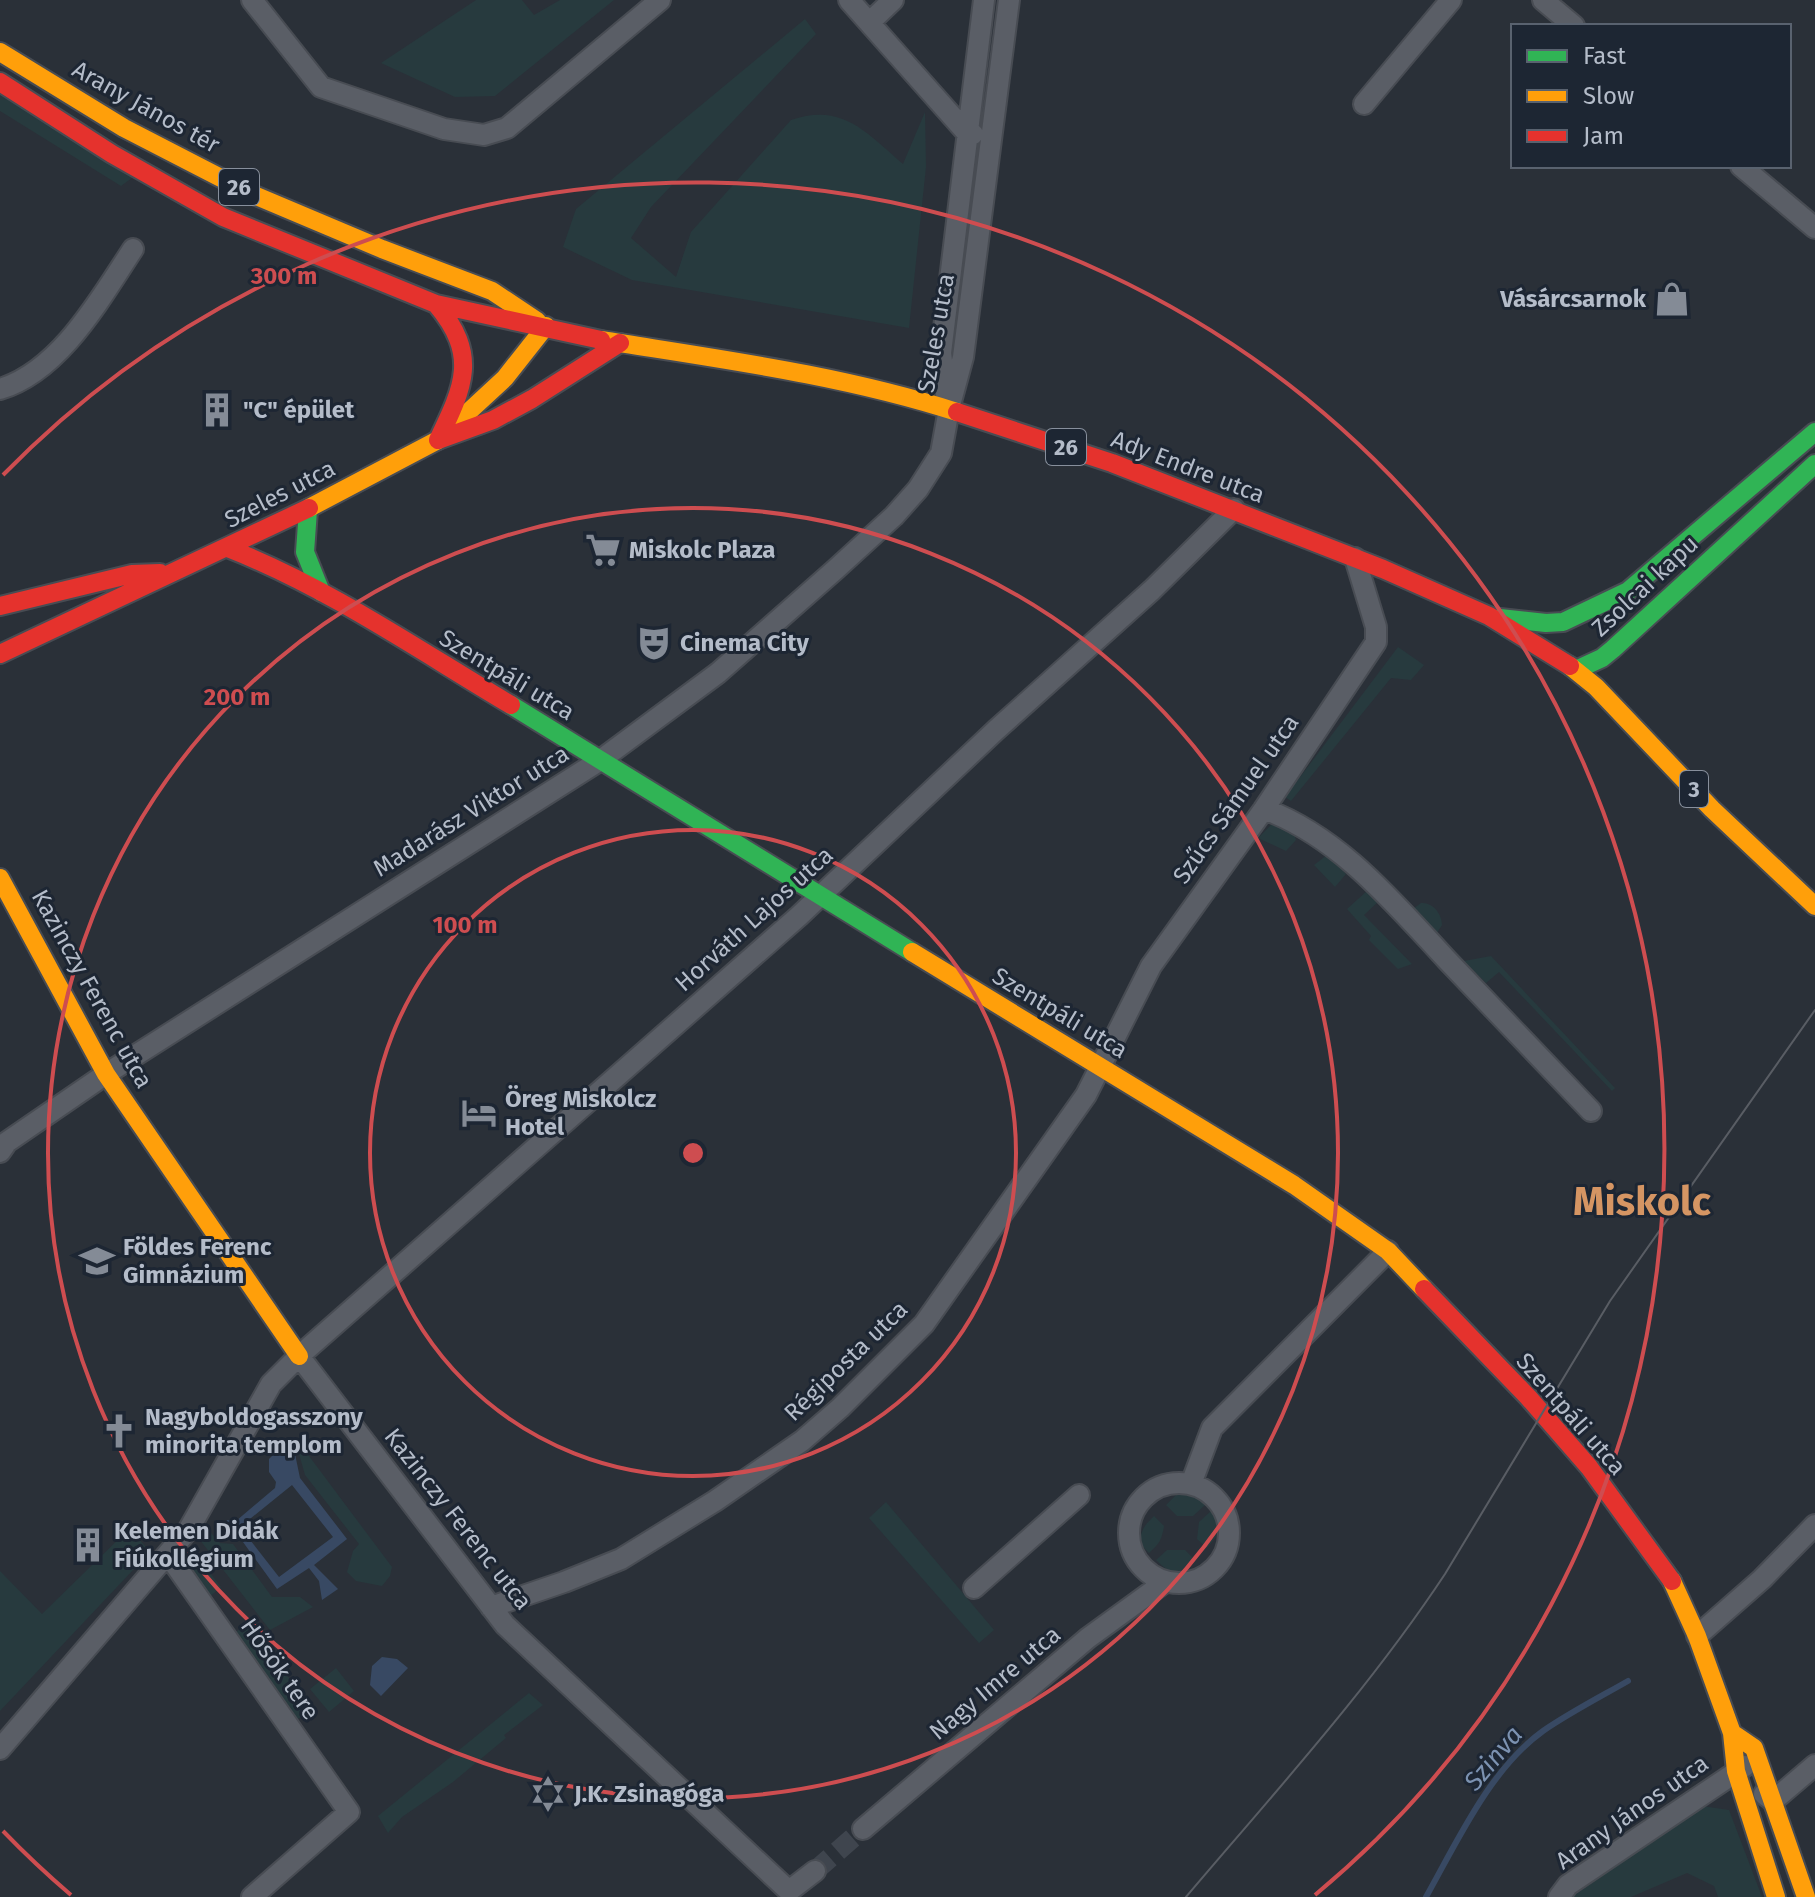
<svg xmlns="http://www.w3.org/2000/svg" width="1815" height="1897" font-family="'Fira Sans',sans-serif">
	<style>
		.green { fill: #273a3e }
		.water { fill: #384963; fill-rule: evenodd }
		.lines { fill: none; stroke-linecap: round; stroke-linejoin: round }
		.stream { stroke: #384963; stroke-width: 6 }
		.street-tunnel { stroke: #3f454e; stroke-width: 20; stroke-dasharray: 20 10; stroke-linecap: butt }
		.street-casing { stroke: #484c53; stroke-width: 24 }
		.fast-casing { stroke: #484c53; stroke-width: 22 }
		.slow-casing { stroke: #484c53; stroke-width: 22 }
		.jam-casing { stroke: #484c53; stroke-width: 22 }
		.street { stroke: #5a5e66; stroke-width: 20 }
		.fast { stroke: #30b455; stroke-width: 18 }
		.slow { stroke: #ff9f0a; stroke-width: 18 }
		.jam { stroke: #e5322d; stroke-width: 18 }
		.tram { stroke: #595d64; stroke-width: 2 }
		.ring { fill: none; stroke: #ce4d50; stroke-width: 4 }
		.labels { text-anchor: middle; stroke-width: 6; stroke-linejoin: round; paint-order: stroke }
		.shield { fill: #1d2633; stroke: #878f9c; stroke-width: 2 }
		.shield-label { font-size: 22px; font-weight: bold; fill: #b4bcc9 }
		.street-label { font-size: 24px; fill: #b4bcc9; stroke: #1d2633 }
		.poi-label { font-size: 24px; font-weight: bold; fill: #b4bcc9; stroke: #1d2633; text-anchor: start }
		.water-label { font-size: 26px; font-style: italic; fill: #7c92b1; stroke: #1d2633 }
		.town-label { font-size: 40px; font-weight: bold; fill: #d59563; stroke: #1d2633 }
		.centre { fill: #ce4d50; stroke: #1d2633; stroke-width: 4 }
		.ring-label { font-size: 24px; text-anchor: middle; font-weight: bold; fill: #ce4d50; stroke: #1d2633; stroke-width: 6; stroke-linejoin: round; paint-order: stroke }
	</style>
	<rect width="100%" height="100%" fill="#2a3038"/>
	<path class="green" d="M476 0H522L534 15 560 0H614L495 96 455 97 381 63Z
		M805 19 816 34 651 207 631 238 676 277 691 232 791 120C842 102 867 133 903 164L925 112 926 167 909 328 632 280 563 247 576 209Z
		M0 93 140 172 121 186 0 111Z
		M1398 647 1424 665 1411 680 1391 678 1291 801 1285 797Z
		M1273 823C1282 827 1294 829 1296 840L1286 851 1258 838Z
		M1327 855 1346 874 1335 887 1314 865Z
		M1368 890 1380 900 1364 915 1412 964 1398 969 1369 940 1371 936 1347 909Z
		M1421 903C1433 902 1442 914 1442 925L1437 933 1413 909Z
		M1491 956 1615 1088 1612 1091 1499 972 1486 983 1464 961Z
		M305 1445 309 1456 392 1567 390 1576 382 1586 356 1581 347 1572 353 1551 359 1544 305 1475 297 1447Z
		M1186 1491 1196 1495 1205 1505 1193 1516H1177L1166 1505 1177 1494Z
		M886 1502 994 1630 979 1643 869 1518Z
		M1211 1511 1221 1521 1222 1530 1207 1548 1197 1539 1199 1522Z
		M1154 1516 1164 1526C1162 1540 1159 1544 1149 1553L1140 1544C1140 1530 1145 1525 1154 1516Z
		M130 1528 150 1552 0 1711V1571L42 1614Z
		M211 1533 220 1543 233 1544 272 1597H300L313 1607 270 1630 200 1540Z
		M187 1543 221 1587 207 1599 179 1557Z
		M1167 1550H1185L1195 1560C1179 1576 1172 1576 1156 1560Z
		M247 1622 312 1709 294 1722 234 1634Z
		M336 1668 354 1691 329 1712 310 1689Z
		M529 1693 543 1705 504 1735 506 1738 453 1782 402 1817 388 1833 378 1816Z
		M1702 1806 1729 1810 1762 1897H1718L1714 1886 1687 1873 1631 1897H1572Z"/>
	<path class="water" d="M283 1449 295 1454 300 1478 347 1539 314 1565 338 1589 322 1600 319 1581 309 1568 277 1589 235 1531 225 1526 227 1520 236 1521 275 1488 276 1482 269 1472V1459L277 1451ZM292 1485 333 1537 279 1577 240 1527Z
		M382 1657 397 1659 408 1668 381 1696 370 1685 372 1666Z"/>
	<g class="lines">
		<path class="stream" d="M1426 1897C1457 1842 1490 1769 1543 1731 1569 1713 1600 1697 1628 1681"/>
		<path class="street-tunnel" d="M815 1871 863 1829"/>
		<g class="street-casing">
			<path id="street" d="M252 0 321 87 444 129 484 135 507 128 660 0
				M849 0 967 133 973 134
				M1543 0 1574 26
				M870 22 893 0
				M1364 104 1451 0
				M1741 166 1815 228
				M0 389C60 371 100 299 133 249
				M947 402 941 353 984 0
				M1264 809C1340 837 1393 902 1447 960 1495 1010 1543 1060 1591 1111
				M0 1152 7 1142 106 1074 602 759 718 673 836 569 894 516 918 489 941 453 949 409 963 357 1009 0
				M299 1356 505 1625 789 1891 815 1871
				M1129 1533a50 50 0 1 1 100 0a50 50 0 1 1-100 0Z
				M1191 1484 1212 1428 1388 1251
				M169 1556 349 1812 252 1897
				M974 1588 1079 1495
				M491 1607 564 1582 621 1559 715 1501 802 1441 840 1408 924 1324 1086 1095 1151 966 1264 809 1376 642V627L1355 558
				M1697 1636 1762 1579 1815 1525
				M0 1749 189 1529 271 1384 299 1356 799 916 996 730 1152 590 1234 509
				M1764 1794 1773 1801 1815 1765
				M863 1829 1088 1638 1165 1582
				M1559 1897 1568 1885 1745 1766"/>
		</g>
		<g class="fast-casing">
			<path id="fast" d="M308 510 305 552 321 592
				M1500 618 1546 623 1563 622 1628 591 1815 432
				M1576 670 1602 658 1613 649 1815 464
				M511 705 912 952"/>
		</g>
		<g class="slow-casing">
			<path id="slow" d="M0 52 124 128 254 195 382 249 492 291 537 321
				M601 340C719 359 843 375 957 412
				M309 508 438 440 505 378 546 326
				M1570 666 1596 687 1712 809 1815 906
				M0 878 106 1074 299 1356
				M912 952 1294 1185 1388 1251 1424 1289
				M1672 1581 1697 1636 1732 1733 1736 1771 1776 1897
				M1732 1733 1754 1748 1806 1897"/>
		</g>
		<g class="jam-casing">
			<path id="jam" d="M0 82 112 154 223 217 436 304 601 340
				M436 304C479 355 464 386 438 440
				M957 412 1112 463 1383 569 1489 616 1570 666
				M438 440 493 420 532 399 620 343
				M230 549C329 588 420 651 511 705
				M0 606 132 574 160 573
				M0 654 309 508
				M1424 1289 1528 1397 1589 1467 1672 1581"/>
		</g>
		<use href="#street" class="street"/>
		<use href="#fast" class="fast"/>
		<use href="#slow" class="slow"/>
		<use href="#jam" class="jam"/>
		<path class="tram" d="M1186 1897C1275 1792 1369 1689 1445 1574L1610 1301 1815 1010"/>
	</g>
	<g class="ring">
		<circle cx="693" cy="1153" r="323"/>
		<circle cx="693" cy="1153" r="645"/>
		<path d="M71 1895A968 968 0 0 1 3 1831M3 475A968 968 0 1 1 1315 1895"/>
	</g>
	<defs>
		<g id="shop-bare" transform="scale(2.76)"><path d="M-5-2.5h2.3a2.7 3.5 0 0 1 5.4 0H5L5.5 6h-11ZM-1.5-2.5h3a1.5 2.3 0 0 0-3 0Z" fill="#848b96" stroke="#1d2633" stroke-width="2.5" paint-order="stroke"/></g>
		<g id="building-bare" transform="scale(2.76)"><path d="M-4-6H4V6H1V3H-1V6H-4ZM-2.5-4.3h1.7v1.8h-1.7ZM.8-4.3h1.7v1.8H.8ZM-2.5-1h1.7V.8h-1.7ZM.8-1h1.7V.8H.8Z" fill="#848b96" stroke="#1d2633" stroke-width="2.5" paint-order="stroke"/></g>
		<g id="supermarket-bare" transform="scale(2.76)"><path d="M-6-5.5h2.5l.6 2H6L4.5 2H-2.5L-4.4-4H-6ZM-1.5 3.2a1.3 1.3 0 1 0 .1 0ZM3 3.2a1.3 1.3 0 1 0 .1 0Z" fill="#848b96" stroke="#1d2633" stroke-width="2.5" paint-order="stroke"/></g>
		<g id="theatre-bare" transform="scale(2.76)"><path d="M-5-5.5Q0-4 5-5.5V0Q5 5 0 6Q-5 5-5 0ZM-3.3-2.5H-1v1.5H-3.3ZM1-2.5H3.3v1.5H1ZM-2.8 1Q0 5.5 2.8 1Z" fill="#848b96" stroke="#1d2633" stroke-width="2.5" paint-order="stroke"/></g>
		<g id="hotel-bare" transform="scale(2.76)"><path d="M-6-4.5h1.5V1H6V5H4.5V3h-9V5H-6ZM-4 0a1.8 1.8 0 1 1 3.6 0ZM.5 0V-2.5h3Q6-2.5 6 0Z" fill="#848b96" stroke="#1d2633" stroke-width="2.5" paint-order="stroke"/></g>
		<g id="school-bare" transform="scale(2.76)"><path d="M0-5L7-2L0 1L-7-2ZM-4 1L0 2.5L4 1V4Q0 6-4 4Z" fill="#848b96" stroke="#1d2633" stroke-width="2.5" paint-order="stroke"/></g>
		<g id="church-bare" transform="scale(2.76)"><path d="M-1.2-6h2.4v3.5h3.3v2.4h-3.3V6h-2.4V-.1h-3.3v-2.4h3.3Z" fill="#848b96" stroke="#1d2633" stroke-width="2.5" paint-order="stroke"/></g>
		<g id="synagogue-bare" transform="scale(2.76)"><path d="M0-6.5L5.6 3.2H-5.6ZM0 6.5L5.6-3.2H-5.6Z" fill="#848b96" stroke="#1d2633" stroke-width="2.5" paint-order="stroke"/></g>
	</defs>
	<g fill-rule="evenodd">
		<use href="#shop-bare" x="1672" y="299"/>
		<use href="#building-bare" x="217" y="410"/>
		<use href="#supermarket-bare" x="603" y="550"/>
		<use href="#theatre-bare" x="654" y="643"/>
		<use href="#hotel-bare" x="479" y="1113"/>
		<use href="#school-bare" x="97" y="1261"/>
		<use href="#church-bare" x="119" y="1431"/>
		<use href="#building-bare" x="88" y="1545"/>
		<use href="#synagogue-bare" x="548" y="1794"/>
	</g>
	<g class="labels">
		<g class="shield">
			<rect x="219" y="169" width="40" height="36" rx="6"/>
			<rect x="1046" y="429" width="40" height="36" rx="6"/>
			<rect x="1680" y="771" width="28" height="36" rx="6"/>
		</g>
		<g class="shield-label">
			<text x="239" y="195">26</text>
			<text x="1066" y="455">26</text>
			<text x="1694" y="797">3</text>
		</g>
		<g class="street-label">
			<text transform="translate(146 107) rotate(29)" y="8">Arany János tér</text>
			<text transform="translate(936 333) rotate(-80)" y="8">Szeles utca</text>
			<text transform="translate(1188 467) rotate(21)" y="8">Ady Endre utca</text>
			<text transform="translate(280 494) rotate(-27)" y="8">Szeles utca</text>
			<text transform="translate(1645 586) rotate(-43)" y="8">Zsolcai kapu</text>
			<text transform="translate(507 675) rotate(31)" y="8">Szentpáli utca</text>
			<text transform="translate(1236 799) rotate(-55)" y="8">Szűcs Sámuel utca</text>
			<text transform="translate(471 811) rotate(-32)" y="8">Madarász Viktor utca</text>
			<text transform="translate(754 919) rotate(-42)" y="8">Horváth Lajos utca</text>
			<text transform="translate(92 989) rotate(61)" y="8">Kazinczy Ferenc utca</text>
			<text transform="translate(1060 1013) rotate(31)" y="8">Szentpáli utca</text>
			<text transform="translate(846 1361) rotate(-44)" y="8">Régiposta utca</text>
			<text transform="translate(1571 1414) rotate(49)" y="8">Szentpáli utca</text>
			<text transform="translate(458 1519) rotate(52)" y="8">Kazinczy Ferenc utca</text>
			<text transform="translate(280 1669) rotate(55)" y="8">Hősök tere</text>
			<text transform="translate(995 1683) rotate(-40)" y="8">Nagy Imre utca</text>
			<text transform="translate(1632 1812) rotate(-35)" y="8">Arany János utca</text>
		</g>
		<g class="poi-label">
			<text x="1646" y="307" text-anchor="end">Vásárcsarnok</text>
			<text x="243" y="418">"C" épület</text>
			<text x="629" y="558">Miskolc Plaza</text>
			<text x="680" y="651">Cinema City</text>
			<text x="505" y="1107">Öreg Miskolcz<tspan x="505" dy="28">Hotel</tspan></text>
			<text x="123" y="1255">Földes Ferenc<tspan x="123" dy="28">Gimnázium</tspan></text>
			<text x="145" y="1425">Nagyboldogasszony<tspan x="145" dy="28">minorita templom</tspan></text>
			<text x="114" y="1539">Kelemen Didák<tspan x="114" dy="28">Fiúkollégium</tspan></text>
			<text x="574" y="1802">J.K. Zsinagóga</text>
		</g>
		<g class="water-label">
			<text transform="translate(1493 1758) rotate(-50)" y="9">Szinva</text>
		</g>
		<g class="town-label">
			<text x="1642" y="1215">Miskolc</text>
		</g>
	</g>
	<circle cx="693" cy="1153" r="12" class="centre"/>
	<g class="ring-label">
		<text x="284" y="284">300 m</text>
		<text x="237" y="705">200 m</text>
		<text x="465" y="933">100 m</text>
	</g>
	<rect x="1511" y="24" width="280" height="144" fill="#1d2633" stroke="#59626f" stroke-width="2"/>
	<rect x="1527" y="50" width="40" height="12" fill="#30b455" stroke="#59626f" stroke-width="2"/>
	<text x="1583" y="64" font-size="24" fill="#b4bcc9">Fast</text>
	<rect x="1527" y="90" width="40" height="12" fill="#ff9f0a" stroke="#59626f" stroke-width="2"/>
	<text x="1583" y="104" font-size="24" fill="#b4bcc9">Slow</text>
	<rect x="1527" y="130" width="40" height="12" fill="#e5322d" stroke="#59626f" stroke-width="2"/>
	<text x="1583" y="144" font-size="24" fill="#b4bcc9">Jam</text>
</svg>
